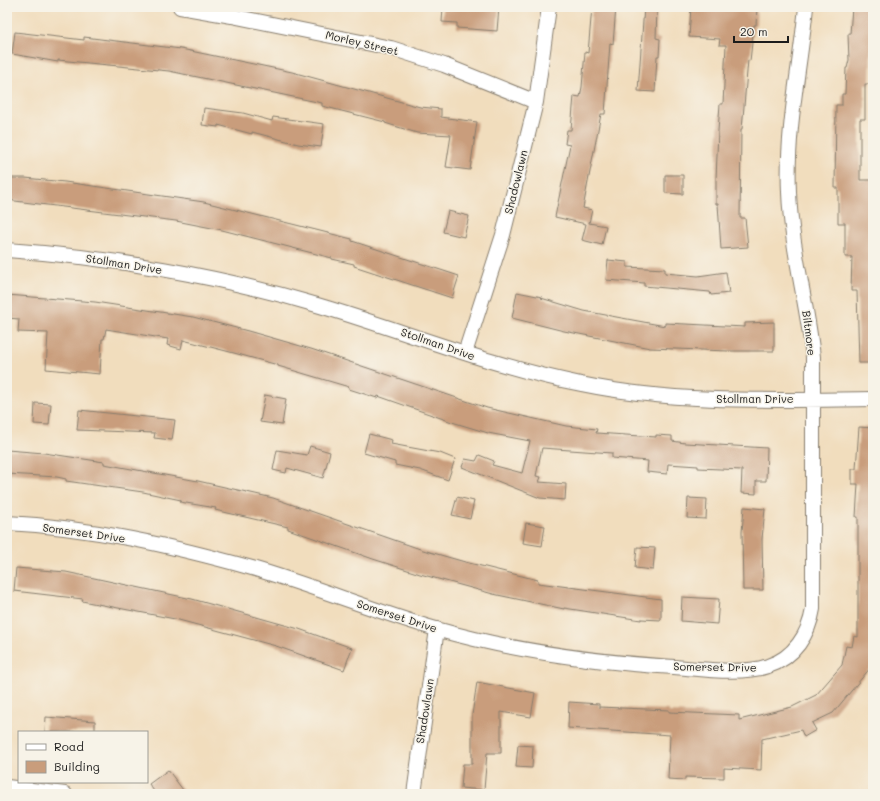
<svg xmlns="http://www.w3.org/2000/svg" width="880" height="801" font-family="Mali,sans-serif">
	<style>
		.building { fill: #c99d7c }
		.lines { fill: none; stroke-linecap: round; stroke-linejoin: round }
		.street-casing { stroke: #867c6c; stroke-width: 16 }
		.street { stroke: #fff; stroke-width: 14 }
		.labels { text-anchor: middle; stroke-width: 3; stroke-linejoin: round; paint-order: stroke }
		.street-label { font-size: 11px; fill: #1c1c1c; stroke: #f7f3e8 }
	</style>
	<rect width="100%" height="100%" fill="#f7f3e8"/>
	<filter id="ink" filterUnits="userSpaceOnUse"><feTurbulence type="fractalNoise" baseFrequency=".025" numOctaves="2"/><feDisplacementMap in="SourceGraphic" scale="8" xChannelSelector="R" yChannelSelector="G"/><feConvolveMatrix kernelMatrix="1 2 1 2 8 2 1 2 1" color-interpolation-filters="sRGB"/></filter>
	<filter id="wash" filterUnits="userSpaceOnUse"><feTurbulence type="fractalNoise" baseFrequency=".012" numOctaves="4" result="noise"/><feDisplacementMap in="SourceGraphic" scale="16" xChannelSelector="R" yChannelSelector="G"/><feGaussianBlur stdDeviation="0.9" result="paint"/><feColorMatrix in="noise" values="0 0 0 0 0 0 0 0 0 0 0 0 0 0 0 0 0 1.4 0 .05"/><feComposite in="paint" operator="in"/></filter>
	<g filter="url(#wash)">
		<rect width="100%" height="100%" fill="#f1ddbd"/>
		<g id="blocks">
			<path class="building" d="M443 7H499L497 31 457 28V23L442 22Z
				M592 7H616L613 44 610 43 605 114H601L583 208 592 210 589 223 606 226 602 245 582 240 586 224 555 217 570 145 565 144 567 130H571L574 96 580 97 582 87 585 52 588 53Z
				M644 7H657L656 38 660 39 659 56H657L655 92 638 91Z
				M691 7H757L756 25H754L750 61 748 60 742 129H741L740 218H745L748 247 721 249 718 204H716V179L718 131 720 104H723L726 45H719L720 39 689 37Z
				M852 7H873V50H871L870 84H865V119H860V180H873L870 266H873V363H859L857 291H851L852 257H845V223H838V188H835L836 105H842V94H845L846 68H847L849 60 848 34H850Z
				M15 32 84 40V37L181 49 292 72 420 107 441 109V117L477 122 470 170 446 167 451 135 417 133 385 123V122L322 106V103L169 71 58 60V62L12 54Z
				M204 108 243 113 272 121 273 117 324 124 321 147 298 144 252 132V134L218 125V127L202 125Z
				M665 175H683V194L665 193Z
				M7 178H25L65 182 204 202 352 239V241L459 276 452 298 354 266V264L332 259V258L222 230 176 221 7 200Z
				M448 211 469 216 464 237 443 232Z
				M608 260 627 262V267L665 269V273L698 276 726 272 729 293 711 295 710 292 644 286V283L606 280Z
				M517 292 542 297 541 298 584 311 665 326V323L745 327V323L774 322V351H728L650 348 564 331 512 318Z
				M7 295 95 302 193 317 248 331 311 349 487 408 566 426 597 429 596 433 656 437V435L672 436V441L685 443 767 448 766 481H756V494L741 493 742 470 698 468V466L668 464 667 474 647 472 648 461 612 458V453L542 448 536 476 541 477 539 482 566 484 565 500 540 498 462 467 465 459 476 461 479 455 494 461 492 465 522 473 530 441 488 433 452 422 378 396 377 398 349 389V387L278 366V365L234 353 183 340 181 349 167 345 168 339 106 329 104 339H102L100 374 46 369 48 333 18 332 19 319 7 318Z
				M265 395 286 399 282 425 260 422Z
				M35 403 51 404 49 425 34 424Z
				M79 410 175 420 172 440 154 438 155 433 77 430Z
				M859 427 873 428V660L871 667 833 713 812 723 816 730 804 737 801 730 762 739 761 770 724 768V778L685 777V780L668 779 670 735 568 728 569 702 599 704V707L669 710V712L739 715V720L792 707 816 695 842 665 846 646 852 647 854 636 858 637V517H856L858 484H852V469H856Z
				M369 434 392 440 391 444 440 453 455 459 448 480 420 470 395 465V462L364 453Z
				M310 446 330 452 323 478 287 468 286 473 273 470 277 450 307 455Z
				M7 450 44 453 104 462V464L198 481 273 498 423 550 465 562 538 580V583L661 599V620L641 619V620L564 608V609L493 594 420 574 373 559 288 529V527L215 510 216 508 180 502 181 500 143 492 66 481V479L57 477 7 474Z
				M457 497 474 501 470 519 452 515Z
				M688 498 707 499 706 519 687 518Z
				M744 507 765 509 762 539 763 590H743L742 532Z
				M526 523 545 526 542 546 523 543Z
				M637 547 655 548 653 570 635 568Z
				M16 568 66 572 192 599 299 629 352 648 344 670 276 646 175 619 82 601 83 599 14 591Z
				M682 597 719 599 717 624 681 621Z
				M477 682 535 693 531 717 501 712V753H487L484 790 461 788 463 764H472V715Z
				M46 717 95 721V732H45Z
				M518 745 533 746 532 768 516 767Z
				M168 770 186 794H156L149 784Z"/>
		</g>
	</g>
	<g filter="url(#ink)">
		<use href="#blocks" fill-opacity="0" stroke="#867c6c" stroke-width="1"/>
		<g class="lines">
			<g class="street-casing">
				<path id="street" d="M180 7 232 16 391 48 444 65 536 102
					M7 250C108 257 220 276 317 305 405 331 490 366 581 384 677 404 775 400 873 399
					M465 353 503 235 536 102 549 7
					M7 523C90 527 173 546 252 568 314 586 374 611 436 629 513 651 594 662 674 667 701 669 742 675 768 666 794 658 809 634 813 609V357C807 302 791 247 789 192 786 130 800 68 806 7
					M7 787 65 794
					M414 794 437 629"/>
			</g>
			<use href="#street" class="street"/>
		</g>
	</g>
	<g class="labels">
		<g class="street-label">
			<text transform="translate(362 43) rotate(13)" y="4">Morley Street</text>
			<text transform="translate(516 182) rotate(-76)" y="4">Shadowlawn</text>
			<text transform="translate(124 264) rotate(9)" y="4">Stollman Drive</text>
			<text transform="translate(809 333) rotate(83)" y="4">Biltmore</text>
			<text transform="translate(438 344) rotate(19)" y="4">Stollman Drive</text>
			<text x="755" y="403">Stollman Drive</text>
			<text transform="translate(84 533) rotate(8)" y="4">Somerset Drive</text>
			<text transform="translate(397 616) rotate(18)" y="4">Somerset Drive</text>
			<text transform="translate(715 667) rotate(1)" y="4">Somerset Drive</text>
			<text transform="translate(425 711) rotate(-81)" y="4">Shadowlawn</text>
		</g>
	</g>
	<rect width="880" height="801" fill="none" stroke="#f7f3e8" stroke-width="24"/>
	<rect x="18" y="731" width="130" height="52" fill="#f7f3e8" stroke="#9f9d96"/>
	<rect x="26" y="744" width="20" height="6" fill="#ffffff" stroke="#9f9d96"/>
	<text x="54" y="751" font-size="12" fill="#1c1c1c">Road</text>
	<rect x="26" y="761" width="20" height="12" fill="#c99d7c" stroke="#9f9d96"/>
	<text x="54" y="771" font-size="12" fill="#1c1c1c">Building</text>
	<path d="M734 36v6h54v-6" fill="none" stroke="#1c1c1c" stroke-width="2"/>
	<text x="740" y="36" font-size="12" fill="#1c1c1c" stroke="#f7f3e8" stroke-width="3" paint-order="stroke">20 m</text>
</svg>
